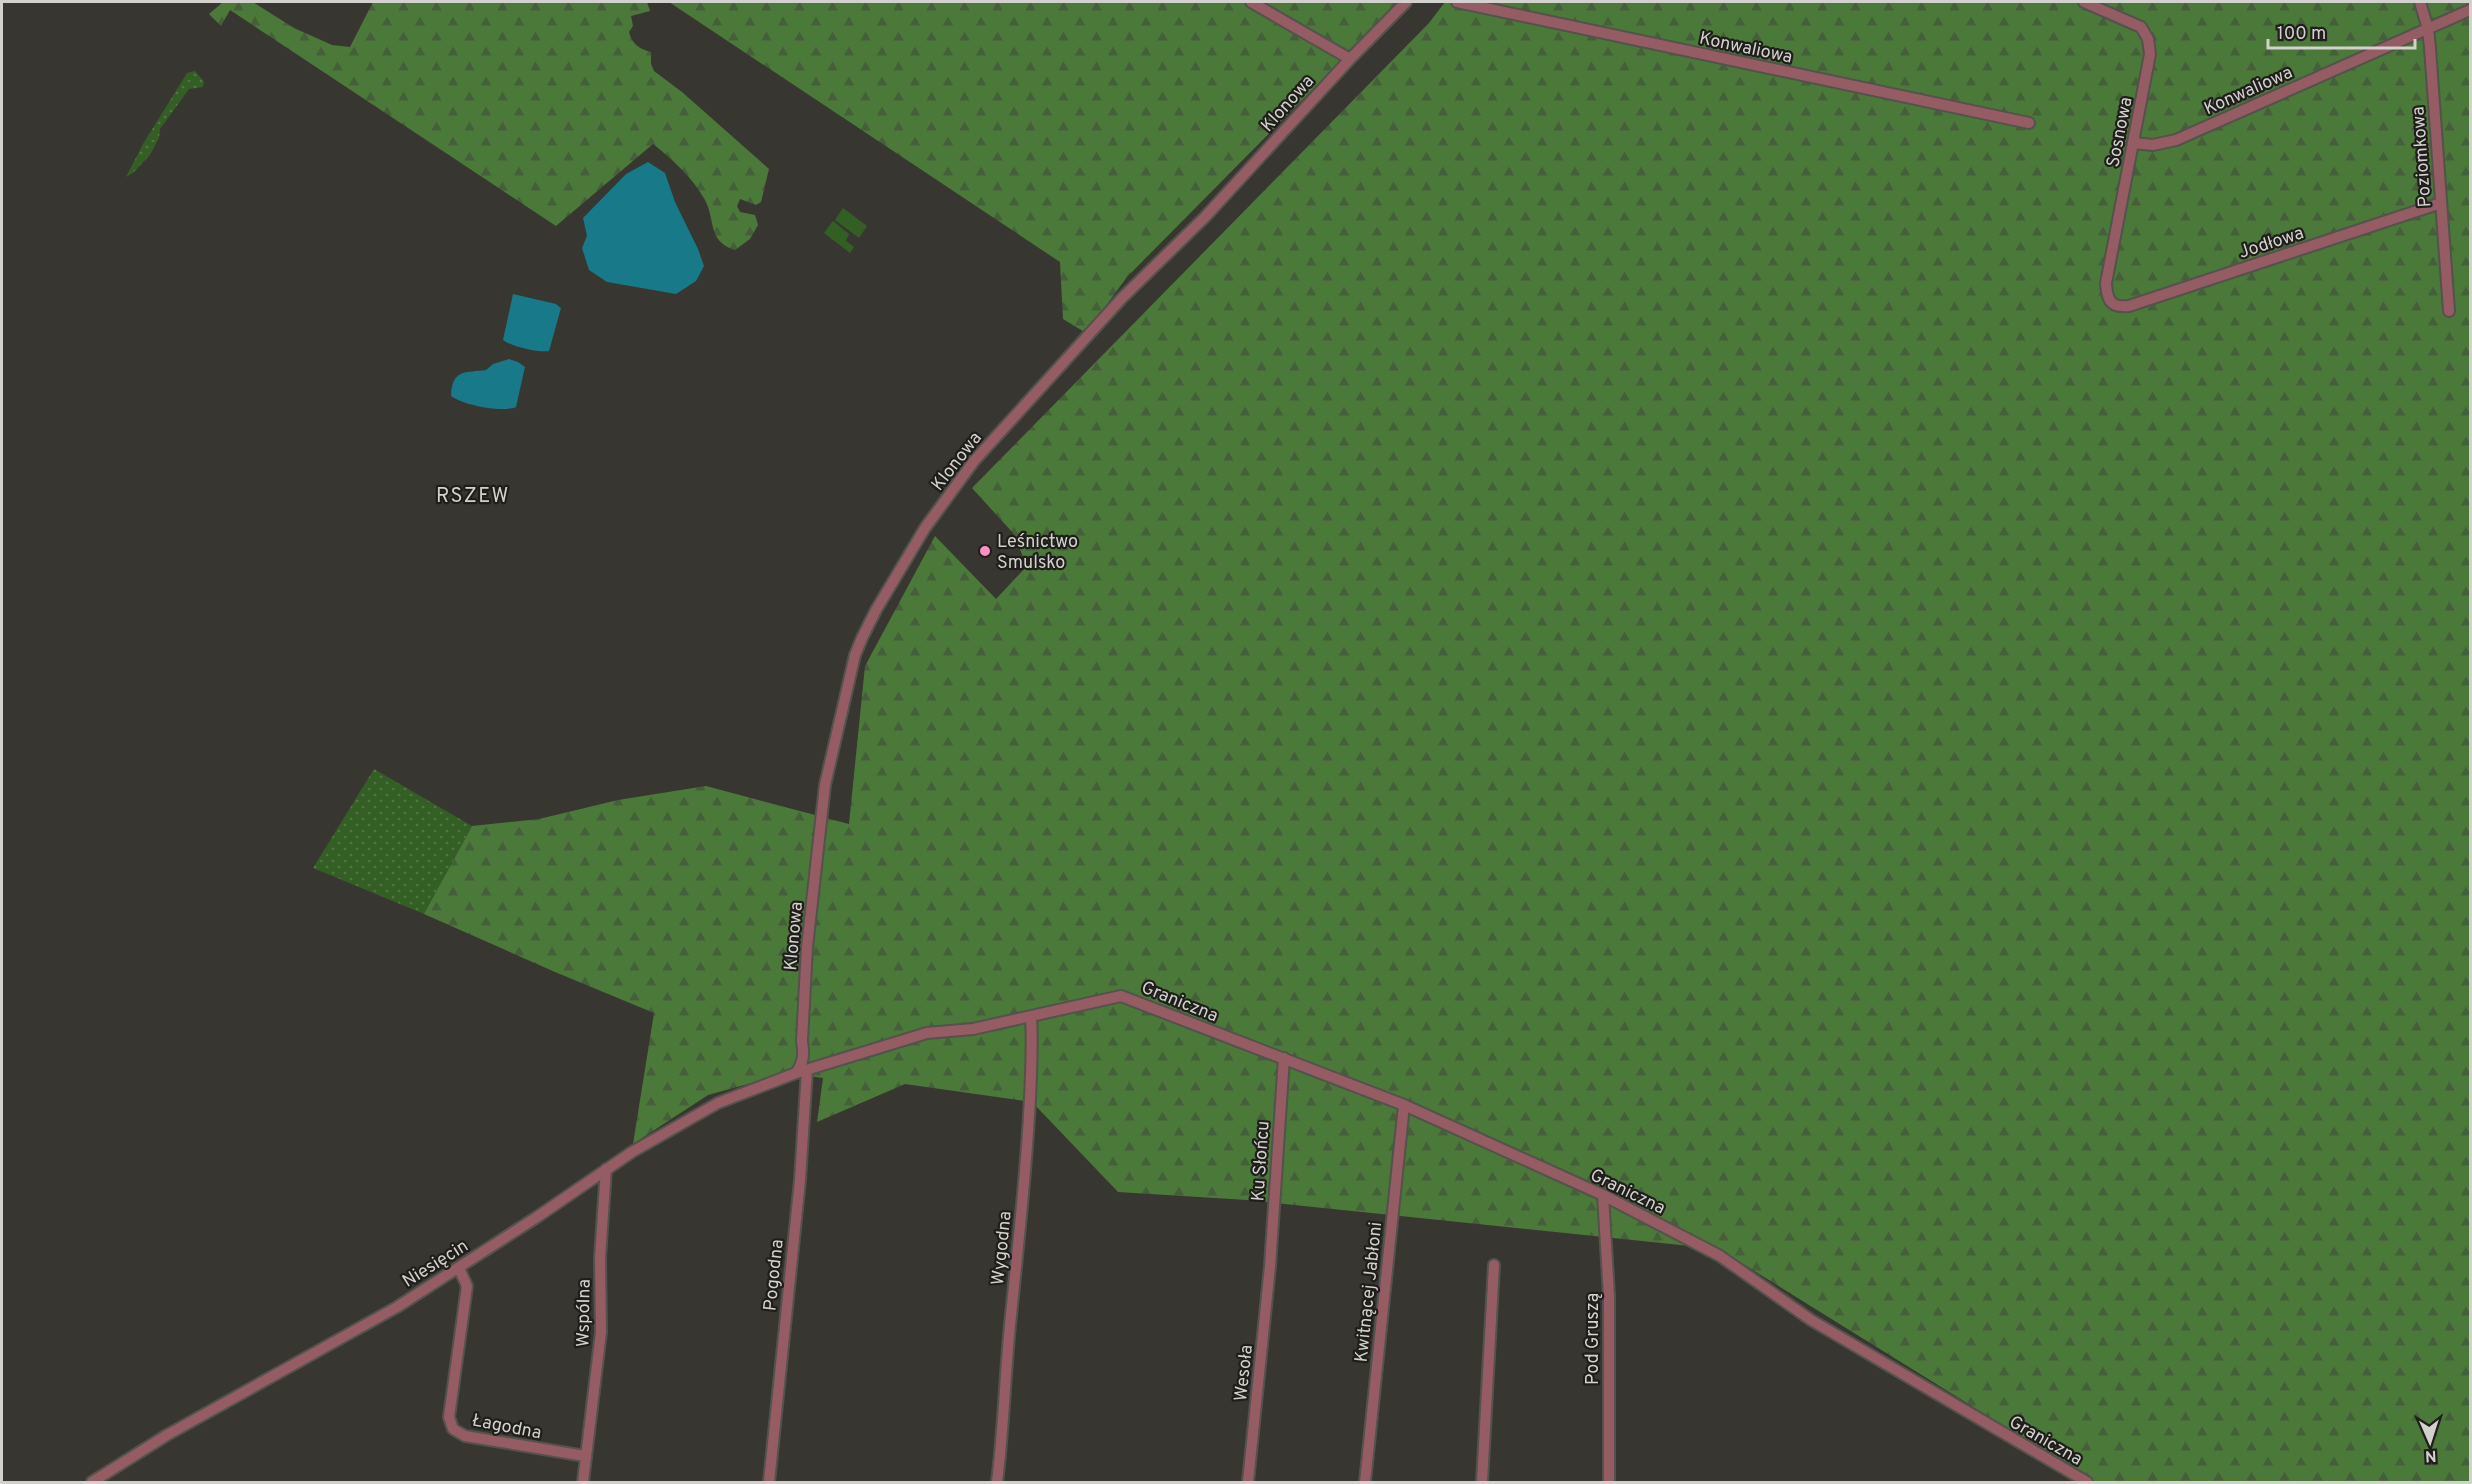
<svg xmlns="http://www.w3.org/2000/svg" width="2472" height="1484" font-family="Overpass,sans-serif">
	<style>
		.grass { fill: url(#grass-dots) }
		.forest { fill: url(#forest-firs) }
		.park { fill: url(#park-tufts) }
		.garden { fill: #345f24 }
		.water { fill: #187988 }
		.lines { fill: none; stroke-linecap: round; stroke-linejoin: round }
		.minor-casing { stroke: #54524c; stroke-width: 14 }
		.minor { stroke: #955c63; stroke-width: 10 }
		.poi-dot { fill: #fc8fc3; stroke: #1f1e1b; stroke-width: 2 }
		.labels { text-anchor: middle; stroke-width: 4.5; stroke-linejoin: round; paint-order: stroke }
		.street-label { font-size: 18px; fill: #d2d1cd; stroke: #1f1e1b }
		.poi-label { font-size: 18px; fill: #d2d1cd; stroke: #1f1e1b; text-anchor: start }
		.neighbourhood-label { font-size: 20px; letter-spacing: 1.5px; fill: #d2d1cd; stroke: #1f1e1b }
	</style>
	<defs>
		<pattern id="grass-dots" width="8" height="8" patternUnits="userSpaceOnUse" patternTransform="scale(1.5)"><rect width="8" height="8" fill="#345f24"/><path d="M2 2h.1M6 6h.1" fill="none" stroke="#507543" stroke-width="1.8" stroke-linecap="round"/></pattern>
		<pattern id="forest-firs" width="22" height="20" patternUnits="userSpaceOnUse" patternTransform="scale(1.5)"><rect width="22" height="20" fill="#4b7939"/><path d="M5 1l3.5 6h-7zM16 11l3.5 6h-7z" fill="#465f3b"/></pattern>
		<pattern id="park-tufts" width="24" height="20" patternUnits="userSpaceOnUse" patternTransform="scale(1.5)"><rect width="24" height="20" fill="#345f24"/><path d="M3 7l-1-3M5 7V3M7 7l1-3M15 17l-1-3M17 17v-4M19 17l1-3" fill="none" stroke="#507543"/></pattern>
	</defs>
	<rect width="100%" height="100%" fill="#383630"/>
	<path class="grass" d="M195 71 204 82 203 87 189 89 160 129 159 138 150 155 133 173 126 177 143 144 187 73Z
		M374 769 472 826 424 914 313 868Z"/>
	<path class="forest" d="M223 2H253L294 28 332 45 350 47 373 2H647L650 11 631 16 633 26 629 32C632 44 639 49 651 52V64L654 71 682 92 769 169 761 202 756 205 740 199 737 206 740 212 755 215 758 225 750 239 735 250C707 241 716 221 705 200 693 178 672 159 653 144L556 226 230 10 221 26 209 14Z
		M669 2H1399L1127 277 1086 333 1063 319 1060 262Z
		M1445 2H2470V1482H2094L1719 1249 1247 1200 1118 1192 1032 1102 905 1084 817 1122 823 1078 788 1073 708 1095 633 1144 654 1013 555 972 424 914 472 826 539 819 618 800 706 786 849 824 865 666 935 536 996 599 1027 566 1013 533 972 488 1429 23Z"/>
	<path class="park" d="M833 221 849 234 846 241 854 247 850 253 824 233Z"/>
	<path class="garden" d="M843 208 867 226 859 238 835 220Z"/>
	<path class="water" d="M648 162 665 173 675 202 698 249 704 266 696 281 676 294 607 282 589 270 582 248 587 236 583 218 626 174Z
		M513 294 556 304 561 308 549 351C539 353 510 346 503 340Z
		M509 359 518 362 525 367 516 407C502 413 463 405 451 396 452 368 466 373 486 370L493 364Z"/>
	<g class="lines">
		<g class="minor-casing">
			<path id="minor" d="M1251 2 1350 59
				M1457 2 2029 123
				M2084 2 2141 27 2148 39 2150 54 2106 283C2107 301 2111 308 2129 306L2441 203
				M2420 2 2428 29 2430 48 2449 311
				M2134 143 2153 145 2176 140 2470 10
				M796 1073C804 1062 804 1054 802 1041L807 947 825 785 855 655 862 638 876 610 925 528 974 461 1122 298 1205 217 1350 59 1406 2
				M1603 1195 1609 1296V1482
				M459 1268 467 1286 449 1417 453 1429 465 1436 585 1456
				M92 1482 167 1435 397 1307 537 1217 632 1152 718 1103 796 1073 927 1033 973 1029 1121 996 1404 1105 1603 1195 1720 1256 1811 1320 2087 1482
				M583 1482 601 1332 600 1258 606 1169
				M769 1482 800 1180 807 1070
				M997 1482C1004 1427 1005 1371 1011 1315 1018 1249 1025 1183 1029 1116 1031 1082 1033 1050 1031 1016
				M1248 1482 1270 1266 1284 1058
				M1365 1482 1404 1105
				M1482 1482 1494 1265"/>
		</g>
		<use href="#minor" class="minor"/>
	</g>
	<circle class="poi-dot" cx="985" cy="551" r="6"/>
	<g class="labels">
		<g class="street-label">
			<text transform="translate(1746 47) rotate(12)" y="6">Konwaliowa</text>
			<text transform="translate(2248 90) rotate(-24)" y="6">Konwaliowa</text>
			<text transform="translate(1287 103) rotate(-48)" y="6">Klonowa</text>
			<text transform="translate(2119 132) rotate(-79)" y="6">Sosnowa</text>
			<text transform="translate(2421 157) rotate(-94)" y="6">Poziomkowa</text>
			<text transform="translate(2271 242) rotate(-18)" y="6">Jodłowa</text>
			<text transform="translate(956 461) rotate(-52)" y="6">Klonowa</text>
			<text transform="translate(793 936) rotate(-85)" y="6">Klonowa</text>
			<text transform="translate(1180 1001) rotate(22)" y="6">Graniczna</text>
			<text transform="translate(1260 1161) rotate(-86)" y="6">Ku Słońcu</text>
			<text transform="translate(1628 1191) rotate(26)" y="6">Graniczna</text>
			<text transform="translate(1001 1248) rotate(-84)" y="6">Wygodna</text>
			<text transform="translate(435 1263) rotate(-32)" y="6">Niesięcin</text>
			<text transform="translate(773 1275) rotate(-84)" y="6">Pogodna</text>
			<text transform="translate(1368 1292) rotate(-84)" y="6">Kwitnącej Jabłoni</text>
			<text transform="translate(583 1313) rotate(-89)" y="6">Wspólna</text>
			<text transform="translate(1592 1339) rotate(-90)" y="6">Pod Gruszą</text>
			<text transform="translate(1243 1373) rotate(-84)" y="6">Wesoła</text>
			<text transform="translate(507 1426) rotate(11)" y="6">Łagodna</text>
			<text transform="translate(2046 1440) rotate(30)" y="6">Graniczna</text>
		</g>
		<g class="poi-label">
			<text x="997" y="547">Leśnictwo<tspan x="997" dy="21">Smulsko</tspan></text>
		</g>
		<g class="neighbourhood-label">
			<text x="473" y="502">RSZEW</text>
		</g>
	</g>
	<rect width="2472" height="1484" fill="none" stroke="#d2d1cd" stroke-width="6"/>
	<g transform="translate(2430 1442) rotate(177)" stroke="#1f1e1b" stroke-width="4.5" paint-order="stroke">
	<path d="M0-4.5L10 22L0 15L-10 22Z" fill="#d2d1cd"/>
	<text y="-9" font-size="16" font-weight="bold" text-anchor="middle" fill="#d2d1cd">N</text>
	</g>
	<path d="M2268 39v9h147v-9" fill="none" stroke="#d2d1cd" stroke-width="3"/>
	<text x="2277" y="39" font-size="18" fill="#d2d1cd" stroke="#1f1e1b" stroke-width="4.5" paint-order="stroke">100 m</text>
</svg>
